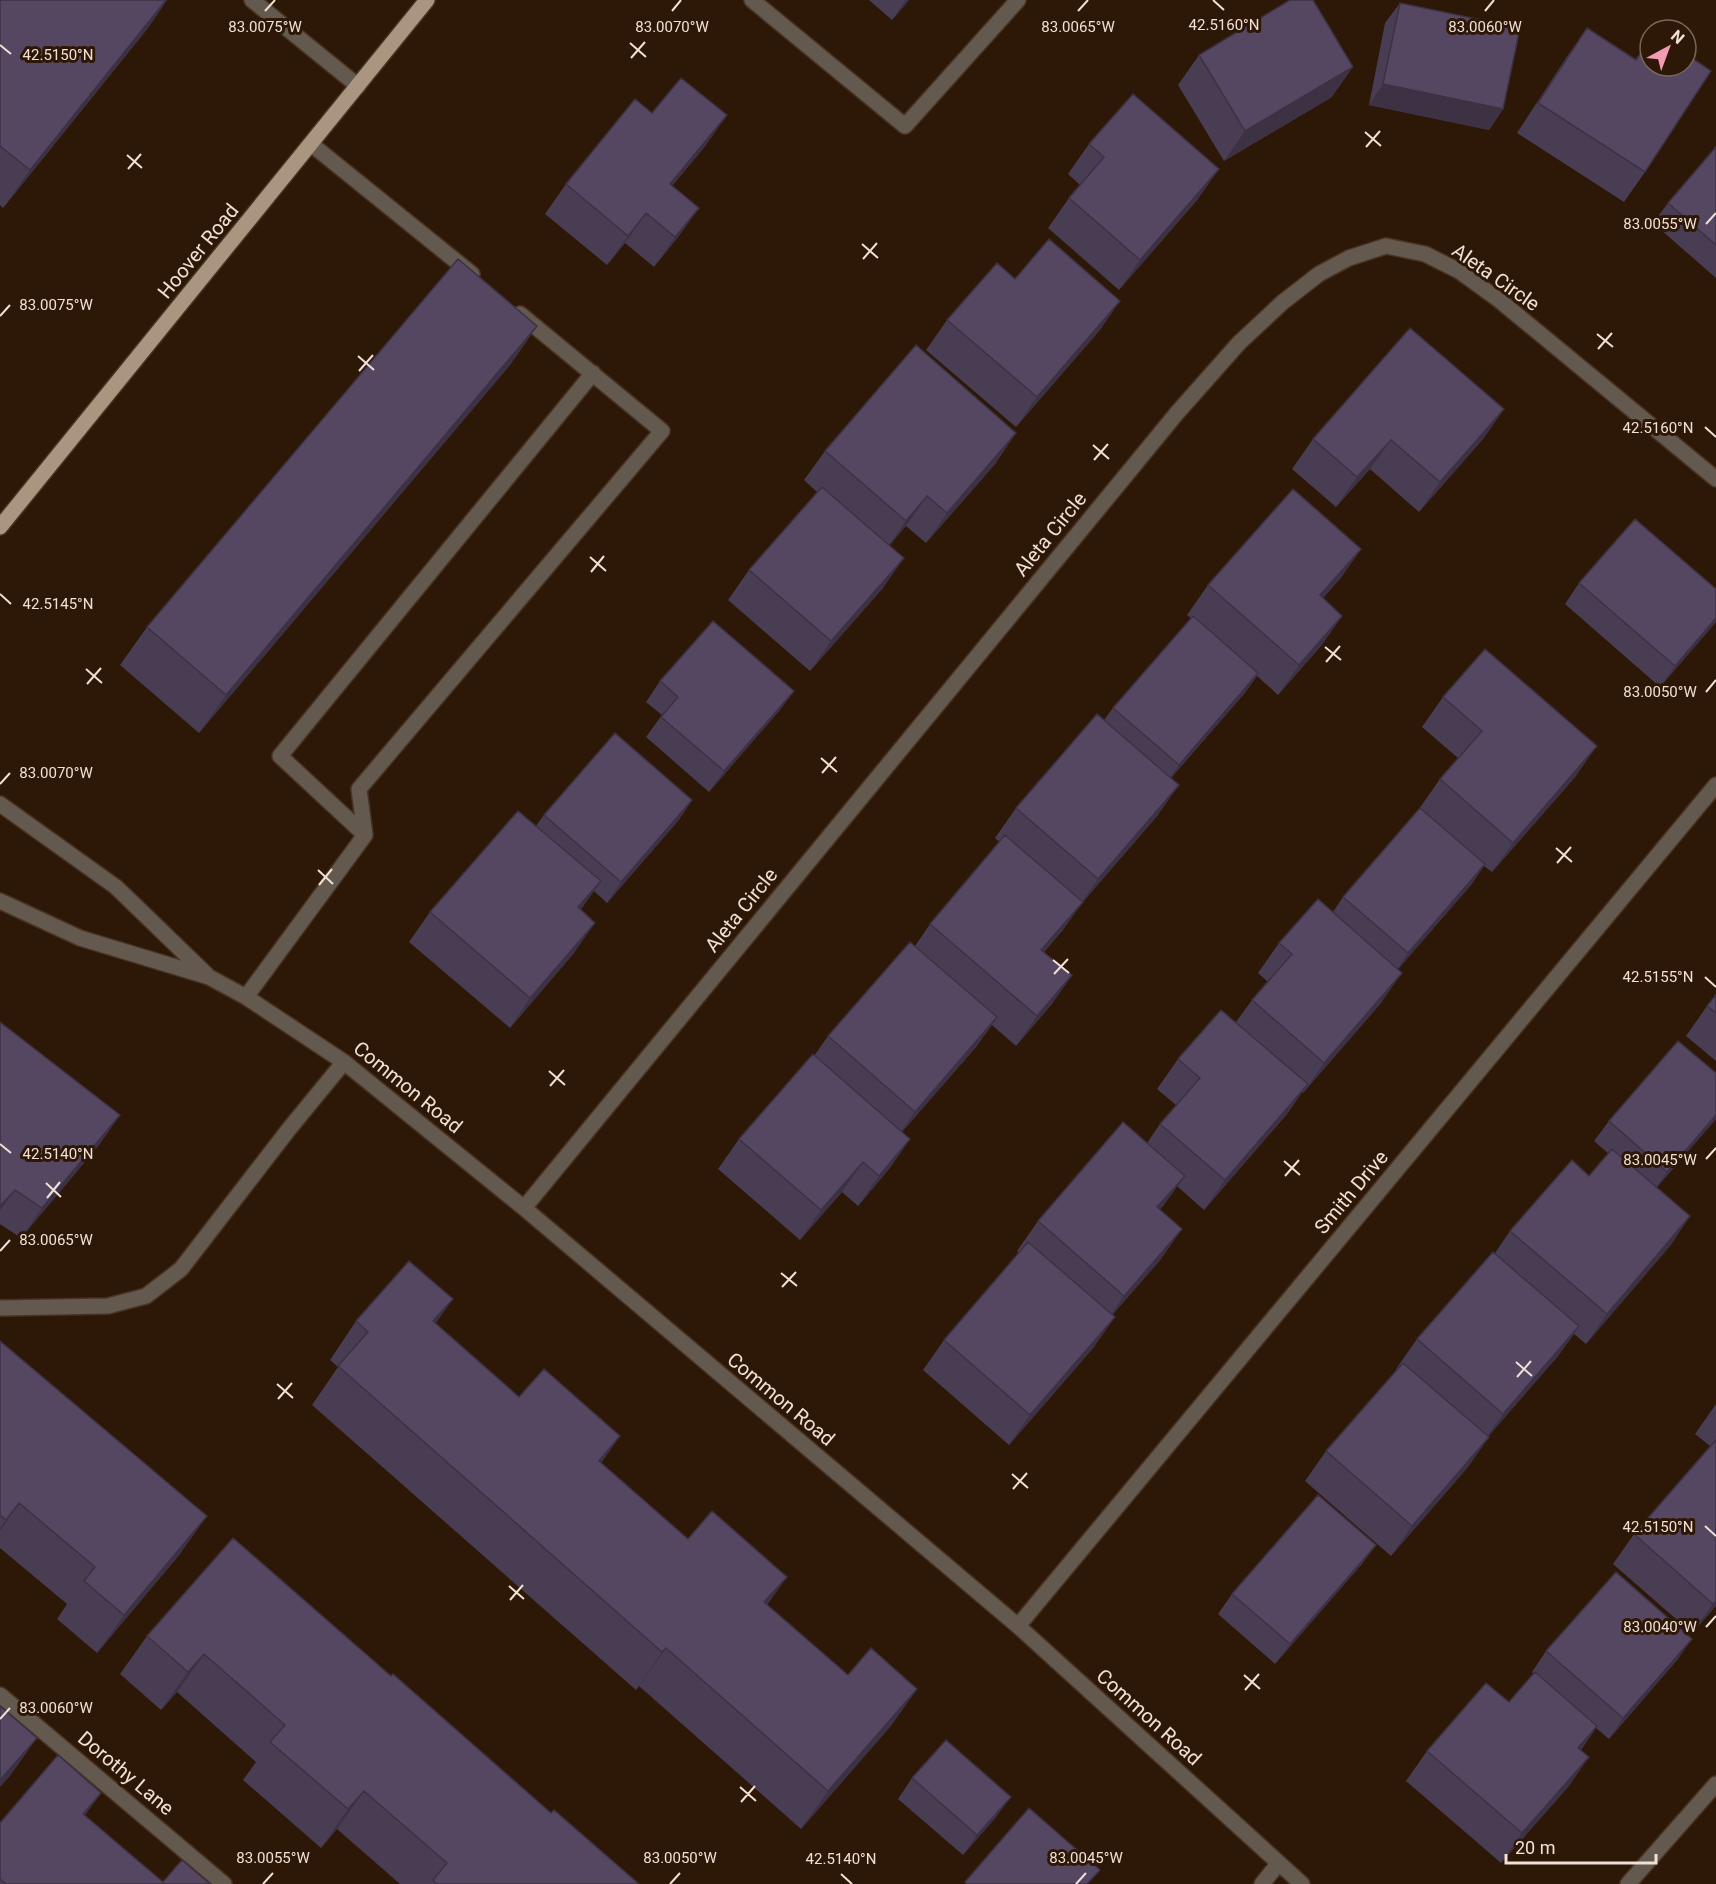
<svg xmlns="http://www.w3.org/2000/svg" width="1716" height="1884" font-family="Roboto,sans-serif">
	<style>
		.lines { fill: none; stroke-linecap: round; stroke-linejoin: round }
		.minor-casing { stroke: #483323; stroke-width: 18 }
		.major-casing { stroke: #483323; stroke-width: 18 }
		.minor { stroke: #63594f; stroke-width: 15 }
		.major { stroke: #aa9580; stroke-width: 15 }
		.wall { fill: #493d53 }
		.shaded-wall { fill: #3c3244 }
		.building { fill: #554761; stroke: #3c3244; stroke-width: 1.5 }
		.ticks { fill: none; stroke: #f0e0d5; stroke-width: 2 }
		.labels { text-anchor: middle; stroke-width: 6; stroke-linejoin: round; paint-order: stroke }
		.street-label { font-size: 20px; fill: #f0e0d5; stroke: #2d1706 }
		.ticks-label { font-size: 15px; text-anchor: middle; fill: #f0e0d5; stroke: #2d1706; stroke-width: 6; stroke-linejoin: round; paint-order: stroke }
	</style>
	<rect width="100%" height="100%" fill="#2d1706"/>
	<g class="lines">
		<g class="minor-casing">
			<path id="minor" d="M252 0 358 86
				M752 0 905 126 1018 0
				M311 144 472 274
				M0 804 116 887 207 975
				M365 835 280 756 593 373
				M0 901 80 938 209 977 246 997 344 1062 524 1208 1018 1626 1302 1884
				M246 997 365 835 359 789 662 431 520 314
				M524 1208 1177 413 1239 343 1283 302 1319 274 1349 258 1386 246 1425 254 1459 271 1499 300 1716 479
				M0 1308 108 1306 146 1296 181 1269 289 1129 344 1062
				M1018 1626 1716 785
				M0 1695 224 1884
				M1262 1884 1278 1864
				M1628 1884 1716 1784"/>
		</g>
		<g class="major-casing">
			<path id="major" d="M0 527 427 0"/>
		</g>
		<use href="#minor" class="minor"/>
		<use href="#major" class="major"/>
	</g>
	<path class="wall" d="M0 0H167L148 28 3 208 0 205Z
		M869 0H909L892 20Z
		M1400 3 1503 109 1489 130 1369 105 1385 23Z
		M1587 28 1635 60 1650 39 1645 172 1624 202 1517 133 1566 58Z
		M1199 55 1332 97 1224 161 1178 85Z
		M652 113 706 145 672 186 699 208 678 237 654 267 625 243 607 265 545 214 566 184Z
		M1089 144 1198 199 1119 290 1048 228 1069 198 1080 185 1068 174Z
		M1716 147V278L1653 223 1668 203Z
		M1015 279 1120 301 1099 331 1016 427 926 350 947 320Z
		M537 326 510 365 199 733 120 665 147 627Z
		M1504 409 1483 439 1419 512 1370 469 1336 507 1292 469 1313 439Z
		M825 451 996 463 926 543 906 526 889 545 883 588 810 671 728 600 749 570 817 492 804 480Z
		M1361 549 1340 579 1323 598 1342 616 1321 646 1278 695 1257 676 1244 694 1171 778 1158 815 1082 903 1062 931 1044 952 1072 975 1051 1005 1016 1046 992 1025 976 1047 902 1132 910 1139 889 1169 858 1206 842 1192 800 1240 718 1169 739 1139 814 1056 828 1036 915 946 930 924 1000 842 995 838 1016 808 1104 720 1113 708 1191 618 1187 615 1208 585Z
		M1579 583 1716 589V622L1660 687 1565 604Z
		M660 681 794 691 779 711 709 792 646 737 662 715 646 702Z
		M1443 697 1576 776 1492 872 1484 866 1471 885 1398 969 1381 1003 1303 1093 1302 1092 1287 1114 1204 1210 1177 1186 1160 1209 1161 1259 1112 1315 1094 1347 1009 1445 923 1370 944 1340 1019 1253 1017 1251 1038 1221 1147 1143 1160 1124 1176 1105 1157 1089 1178 1059 1236 1022 1252 1000 1268 982 1258 973 1279 943 1333 912 1343 897 1419 809 1440 779 1458 758 1422 727Z
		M692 800 678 821 607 903 594 891 580 910 574 953 510 1028 409 942 430 912 536 826 544 815Z
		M1716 995V1061L1686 1036 1707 1006Z
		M0 1022 120 1115 99 1145 21 1238 0 1224Z
		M1716 1119 1657 1187 1690 1216 1670 1246 1586 1344 1574 1334 1558 1356 1488 1436 1489 1437 1468 1467 1391 1556 1305 1481 1326 1451 1397 1370 1396 1369 1417 1339 1495 1253 1510 1231 1589 1176 1608 1153 1594 1141 1609 1121Z
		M453 1299 435 1323 519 1397 620 1436 601 1463 688 1539 767 1605 848 1675 917 1689 890 1727 801 1829 639 1686 636 1690 312 1405 338 1367 330 1360 356 1321Z
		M0 1341 180 1554 97 1653 57 1619 67 1604 0 1548Z
		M1716 1404V1606L1692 1633 1613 1564 1634 1534 1710 1446 1695 1434Z
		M1376 1545 1361 1565 1275 1664 1218 1614 1232 1594Z
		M147 1636 391 1676 551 1813 639 1884H400L337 1829 321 1848 243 1780 256 1762 177 1692 161 1710 120 1674Z
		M1546 1651 1678 1659 1609 1739 1596 1728 1581 1750 1589 1757 1568 1787 1501 1863 1406 1781 1427 1751 1509 1702 1534 1674 1532 1672Z
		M912 1778 996 1817 963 1855 898 1799Z
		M85 1815 163 1882 210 1884H0V1823Z"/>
	<path class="shaded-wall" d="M166 0H167L148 28 3 208 30 170Z
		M906 0H909L892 20Z
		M1353 67 1332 97 1224 161 1245 131Z
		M1383 84 1503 109 1489 130 1369 105Z
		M727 115 706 145 649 214 670 184Z
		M1219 169 1198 199 1119 290 1140 260Z
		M699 208 678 237 654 267 675 237Z
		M646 213 625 243 607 265 628 236Z
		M1120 301 1099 331 1016 427 1037 397Z
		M537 326 510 365 199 733 226 695Z
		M1504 409 1483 439 1419 512 1440 482Z
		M1016 433 996 463 926 543 947 513Z
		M1391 440 1370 469 1336 507 1357 477Z
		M927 496 906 526 885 551 906 521Z
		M1361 549 1340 579 1299 625 1320 595Z
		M904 558 883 588 810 671 831 641Z
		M1342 616 1321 646 1278 695 1299 665Z
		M1716 618V622L1660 687 1675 666Z
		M1258 673 1244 694 1165 785 1179 765Z
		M794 691 779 711 709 792 724 771Z
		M1597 746 1576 776 1492 872 1513 843Z
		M1179 785 1158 815 1082 903 1062 931 1021 980 1041 950 1077 909 1098 879Z
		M692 800 678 821 607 903 621 882Z
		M1485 864 1471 885 1394 974 1408 953Z
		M601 881 580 911 578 907Z
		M595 923 574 953 510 1028 530 998Z
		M1402 973 1381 1003 1303 1093 1324 1063Z
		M1072 975 1051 1005 1016 1046 1037 1016Z
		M997 1017 976 1047 894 1141 915 1112Z
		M1308 1084 1287 1114 1204 1210 1225 1180Z
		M120 1115 99 1145 21 1238 42 1208Z
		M1716 1115V1119L1653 1192 1667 1172Z
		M910 1139 889 1169 858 1206 879 1176Z
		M863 1162 842 1192 800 1240 821 1210Z
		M1185 1176 1164 1205 1136 1237 1157 1207Z
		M15 1190 0 1210V1206Z
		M1690 1216 1670 1246 1586 1344 1607 1314Z
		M1182 1229 1161 1259 1103 1326 1124 1296Z
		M453 1299 426 1337 433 1321Z
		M1115 1317 1094 1347 1009 1445 1030 1415Z
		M1579 1326 1558 1356 1482 1444 1503 1414Z
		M620 1436 593 1474 599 1461Z
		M1489 1437 1468 1467 1391 1556 1412 1526Z
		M19 1503 0 1531V1528L6 1520Z
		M207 1516 180 1554 97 1653 124 1615Z
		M1376 1545 1361 1565 1275 1664 1290 1644Z
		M787 1577 760 1615 764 1602Z
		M1716 1601V1606L1692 1633 1713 1604Z
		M1692 1639 1678 1659 1609 1739 1623 1718Z
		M666 1648 639 1686 636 1690 662 1652Z
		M204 1654 177 1692 161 1710 188 1672Z
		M917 1689 890 1727 801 1829 828 1791Z
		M1597 1726 1576 1756 1578 1748Z
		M37 1738 10 1776 0 1787V1780Z
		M1589 1757 1568 1787 1501 1863 1522 1833Z
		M364 1791 337 1829 321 1848 348 1809Z
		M101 1793 74 1831 83 1814Z
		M1011 1797 996 1817 963 1855 977 1835Z"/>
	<path class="building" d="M0 0H166L30 170 0 146Z
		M1290 0H1313L1353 67 1245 131 1199 55Z
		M1400 3 1520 28 1503 109 1383 84Z
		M1587 28 1636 60 1650 39V66H1686V54L1711 71 1645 172 1538 103Z
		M681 78 727 115 670 184 699 208 675 237 646 213 628 236 566 184 635 99 652 113Z
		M1133 94 1219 169 1140 260 1069 198 1104 157 1089 144Z
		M1716 147V245L1668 203Z
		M1049 239 1120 301 1037 397 947 320 997 263 1015 279Z
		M458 259 537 326 226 695 147 627Z
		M1410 328 1504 409 1440 482 1391 440 1357 477 1313 439Z
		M916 345 1016 433 947 513 927 496 906 521 825 451Z
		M822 487 904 558 831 641 749 570Z
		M1293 489 1361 549 1320 595 1342 616 1299 665 1208 585Z
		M1635 519 1716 589V618L1675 666 1579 583Z
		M1193 616 1258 673 1179 765 1113 708Z
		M713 621 794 691 724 771 661 717 678 697 660 681Z
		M1485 649 1597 746 1513 843 1440 779 1482 731 1443 697Z
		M1097 714 1179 785 1098 879 1016 808Z
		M615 733 692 800 621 882 544 815Z
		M1420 808 1485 864 1408 953 1343 897Z
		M518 811 601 881 578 907 595 923 530 998 430 912Z
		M1005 835 1083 902 1041 950 1072 975 1037 1016 930 924Z
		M1318 899 1402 973 1324 1063 1252 1000 1292 954 1279 943Z
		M910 942 997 1017 915 1112 828 1036Z
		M1716 995V1013L1707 1006Z
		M1221 1010 1308 1084 1225 1180 1160 1124 1200 1078 1178 1059Z
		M0 1022 120 1115 42 1208 15 1190 0 1206Z
		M1678 1041 1716 1073V1115L1667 1172 1609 1121Z
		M813 1054 910 1139 879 1176 863 1162 821 1210 739 1139Z
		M1123 1122 1185 1176 1157 1207 1182 1229 1124 1296 1038 1221Z
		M1612 1149 1690 1216 1607 1314 1510 1231 1572 1160 1589 1176Z
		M1028 1242 1115 1317 1030 1415 944 1340Z
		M1493 1252 1579 1326 1503 1414 1417 1339Z
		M409 1261 453 1299 433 1321 519 1397 544 1369 620 1436 599 1461 688 1539 712 1511 787 1577 764 1602 848 1675 871 1648 917 1689 828 1791 666 1648 662 1652 338 1366 368 1332 356 1321Z
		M0 1341 207 1516 124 1615 84 1581 95 1567 19 1503 6 1520 0 1515Z
		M1403 1363 1489 1437 1412 1526 1326 1451Z
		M1716 1440V1601L1713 1604 1634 1534Z
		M1318 1495 1376 1545 1290 1644 1232 1594Z
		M233 1538 391 1676 393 1674 551 1813 554 1810 639 1884H437L433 1880 447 1863 364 1791 348 1809 270 1742 285 1725 204 1654 188 1672 147 1636Z
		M1616 1572 1692 1639 1623 1718 1546 1651Z
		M1535 1672 1597 1726 1578 1748 1589 1757 1522 1833 1427 1751 1486 1683 1509 1702Z
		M0 1706 37 1738 0 1780Z
		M946 1740 1011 1797 977 1835 912 1778Z
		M58 1755 101 1793 83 1814 163 1882 182 1860 210 1884H6L0 1879V1823Z
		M1029 1808 1100 1870 1087 1884H967L965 1882Z"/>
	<path class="ticks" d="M1213 0 1224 10M265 11 275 0M672 11 681 0M1078 11 1088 0M1485 11 1494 0M630 43 646 57M0 45 11 54M631 58 645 42M1365 132 1381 146M1366 147 1380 131M127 155 142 168M128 169 141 154M1706 224 1716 213M862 244 878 258M863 259 877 243M0 316 10 305M1597 334 1613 347M1598 349 1612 333M358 356 374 370M359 371 373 355M1705 427 1716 437M1093 445 1109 459M1094 460 1108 444M590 557 606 571M591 572 604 556M0 594 11 604M1325 647 1341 660M1326 662 1340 646M86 669 102 683M87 684 101 668M1706 692 1716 680M821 758 837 772M822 773 836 757M0 784 10 773M1556 848 1572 862M1557 863 1571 847M318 870 333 884M319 885 332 869M1053 960 1069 973M1054 974 1068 959M1705 977 1716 987M549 1071 565 1085M550 1086 564 1070M0 1144 11 1153M1706 1159 1716 1148M1284 1161 1300 1175M1285 1176 1299 1160M46 1183 61 1197M47 1198 60 1182M0 1251 10 1240M781 1273 797 1286M782 1287 796 1272M1516 1362 1532 1376M1517 1377 1531 1361M277 1384 293 1398M278 1399 292 1383M1012 1474 1028 1488M1013 1489 1027 1473M1705 1526 1716 1536M509 1586 524 1599M510 1600 523 1585M1706 1627 1716 1616M1244 1675 1260 1689M1245 1690 1259 1674M0 1719 10 1708M740 1787 756 1801M741 1802 755 1786M841 1874 852 1884M263 1884 273 1873M670 1884 680 1873M1076 1884 1086 1873"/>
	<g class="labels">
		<g class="street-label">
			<text transform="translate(198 251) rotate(-51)" y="7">Hoover Road</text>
			<text transform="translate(1496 277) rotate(35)" y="7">Aleta Circle</text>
			<text transform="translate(1050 534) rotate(-51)" y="7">Aleta Circle</text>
			<text transform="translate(741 910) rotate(-51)" y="7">Aleta Circle</text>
			<text transform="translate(408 1087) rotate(39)" y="7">Common Road</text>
			<text transform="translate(1351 1192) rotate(-50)" y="7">Smith Drive</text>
			<text transform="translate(781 1399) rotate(40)" y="7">Common Road</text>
			<text transform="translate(1149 1717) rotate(42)" y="7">Common Road</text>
			<text transform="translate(126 1773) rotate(40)" y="7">Dorothy Lane</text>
		</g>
	</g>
	<g class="ticks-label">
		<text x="1224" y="30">42.5160°N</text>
		<text x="265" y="32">83.0075°W</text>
		<text x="672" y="32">83.0070°W</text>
		<text x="1485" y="32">83.0060°W</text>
		<text x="1078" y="32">83.0065°W</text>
		<text x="58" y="60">42.5150°N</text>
		<text x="1660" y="229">83.0055°W</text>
		<text x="56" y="310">83.0075°W</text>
		<text x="1658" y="433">42.5160°N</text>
		<text x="58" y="609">42.5145°N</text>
		<text x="1660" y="697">83.0050°W</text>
		<text x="56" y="778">83.0070°W</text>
		<text x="1658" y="982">42.5155°N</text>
		<text x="58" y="1159">42.5140°N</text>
		<text x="1660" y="1165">83.0045°W</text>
		<text x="56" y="1245">83.0065°W</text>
		<text x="1658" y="1532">42.5150°N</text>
		<text x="1660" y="1632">83.0040°W</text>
		<text x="56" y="1713">83.0060°W</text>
		<text x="273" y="1863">83.0055°W</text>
		<text x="680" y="1863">83.0050°W</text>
		<text x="1086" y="1863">83.0045°W</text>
		<text x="841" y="1864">42.5140°N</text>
	</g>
	<g transform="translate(1668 48) rotate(41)"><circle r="28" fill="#2d1706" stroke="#7b6759" stroke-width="1.5"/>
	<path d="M0-4.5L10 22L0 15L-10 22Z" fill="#f29ab0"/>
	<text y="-9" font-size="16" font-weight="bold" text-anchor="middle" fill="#f0e0d5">N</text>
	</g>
	<path d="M1506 1854v9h150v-9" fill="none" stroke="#f0e0d5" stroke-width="3"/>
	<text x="1515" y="1854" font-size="18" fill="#f0e0d5" stroke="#2d1706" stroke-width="4.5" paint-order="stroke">20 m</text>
</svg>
